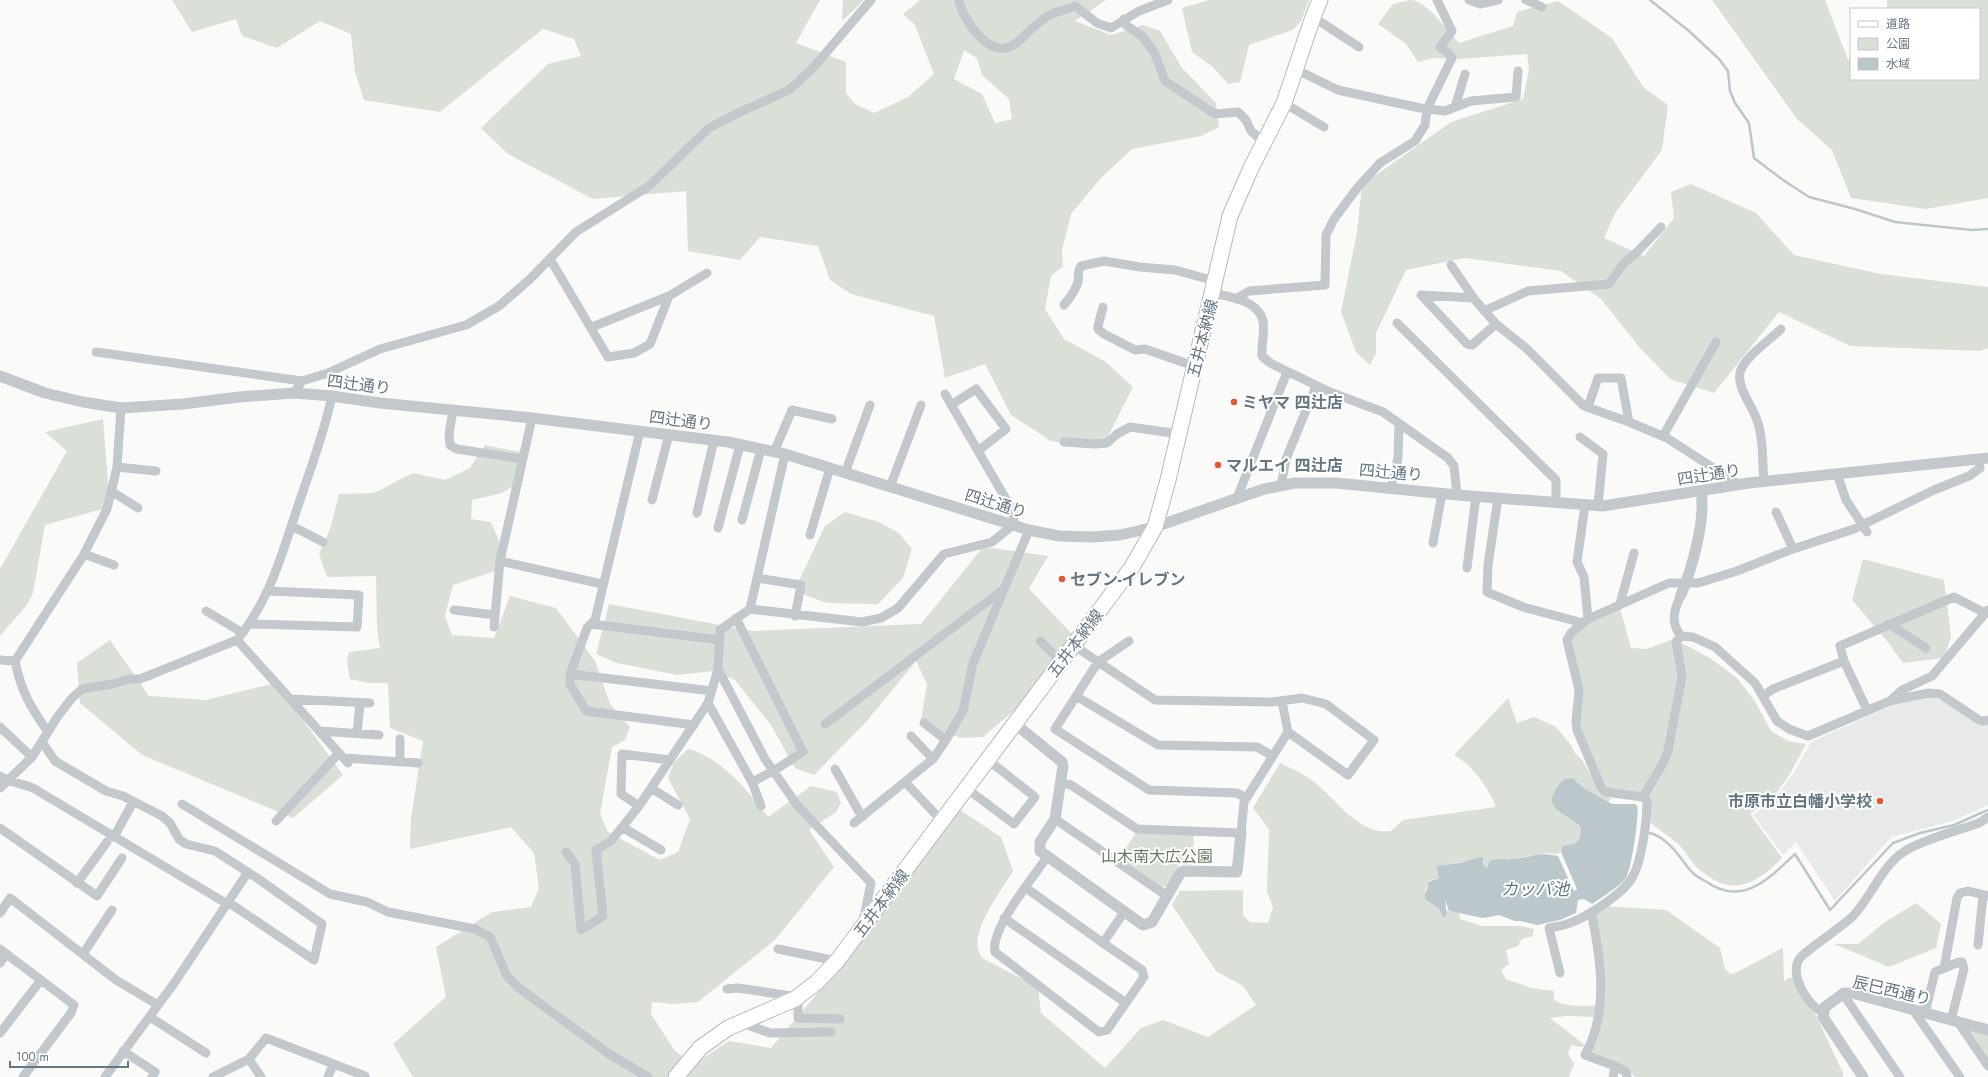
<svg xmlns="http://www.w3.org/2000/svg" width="1988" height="1077" font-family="Jost,'Noto Sans JP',sans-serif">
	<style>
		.built { fill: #e8e9e9 }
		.green { fill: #dadfd7; fill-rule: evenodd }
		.water { fill: #bbc7cb }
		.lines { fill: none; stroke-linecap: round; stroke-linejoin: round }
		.stream { stroke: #bbc7cb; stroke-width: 2.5 }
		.primary-casing { stroke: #b5babe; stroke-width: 17 }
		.minor { stroke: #c3c8cc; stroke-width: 9 }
		.tertiary { stroke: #c3c8cc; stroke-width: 11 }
		.primary { stroke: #fff; stroke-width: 15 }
		.poi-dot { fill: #e4572e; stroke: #fff; stroke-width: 1.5 }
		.labels { text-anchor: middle; stroke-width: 4; stroke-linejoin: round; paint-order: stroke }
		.street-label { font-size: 16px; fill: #657683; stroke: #fff }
		.poi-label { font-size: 16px; font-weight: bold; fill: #657683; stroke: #fff; text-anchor: start }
		.park-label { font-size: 16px; fill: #687a64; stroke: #fff }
		.water-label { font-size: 17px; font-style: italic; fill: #60757c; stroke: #fff }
	</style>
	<rect width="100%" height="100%" fill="#fafaf8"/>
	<path class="built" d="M1933 697 1944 702 1978 725H1988V805L1953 821 1891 837 1835 901 1796 842 1783 855 1753 815 1776 797 1795 771 1811 742 1891 706Z"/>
	<path class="green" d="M172 0H820L796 43 846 62V93L855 104 874 113 908 97 934 74 915 25 903 14 920 0H1106L1075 21 1111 35 1143 25 1160 31 1182 68 1216 103 1219 127 1201 136 1132 149 1100 179 1071 214 1062 250 1063 266 1051 276 1045 309 1064 339 1106 362 1133 387 1106 440 1084 446 1051 441 1011 415 985 364 945 378 934 316 851 294 830 280 818 246 760 237 740 260 688 251 686 191 593 199 508 154 481 128 548 64 581 56 574 39 543 29 440 112 364 100 355 72 351 34 320 21 277 48 242 36 236 19 192 32ZM964 50 977 58 982 75 1009 99 1012 119 995 123 982 94 954 79Z
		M843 0H864L842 21Z
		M1209 0H1309L1301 21 1293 30 1249 45 1240 82 1228 84 1213 67 1192 52 1182 8Z
		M1410 0C1426 0 1448 31 1459 43L1513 26 1517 12 1558 1 1612 38 1644 88 1668 105 1662 150 1615 213 1604 238 1644 256 1674 218 1671 192 1691 184 1756 213 1794 255 1881 274 1988 287V348L1980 351 1850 346 1779 312 1714 393 1670 379 1640 348 1601 299 1561 271 1465 258 1406 270 1376 333V353L1370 365 1356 352 1341 312 1357 232 1362 185 1451 122 1523 99 1529 70 1527 54 1459 59 1434 58 1418 62 1406 44 1378 24 1393 4Z
		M1712 0H1825L1848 60 1851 59V79H1979V9H1887V0H1988V198L1926 209 1851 198 1832 150 1797 119Z
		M103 419 110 507 45 525 33 593 26 606 0 636V569L67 451 45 432Z
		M485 445 525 453 523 480 502 493 472 500 471 519 491 522 499 541 498 570 453 585 445 616 452 635 494 638 510 596 556 608 595 661 610 704 630 727 625 740 612 747 600 814 608 832 660 860 678 852 690 819 668 778 674 762 688 749C722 758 747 790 768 817L811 786 837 792 841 803 836 812 809 830 834 867 775 940 698 1002 673 1004 652 1002 651 1014 675 1051 694 1064 729 1041 771 1048 866 936 960 810 1001 837 1013 871C1001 892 965 936 982 958L1038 987 1041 1013 1105 1068 1141 1028 1163 1020 1208 1037 1256 1005 1243 986 1216 971 1172 905 1180 891 1243 890V915L1250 922 1268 923 1273 907 1267 892 1269 829 1253 808 1280 763C1290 768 1301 772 1310 779 1335 796 1357 836 1391 831L1403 820 1496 807C1488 787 1473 766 1454 755L1508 698 1517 723 1534 717 1556 727 1571 745 1575 753 1582 760 1599 788 1611 799 1608 802 1587 790 1576 781 1570 778 1564 779 1553 794 1557 810 1579 825 1581 829 1579 840 1574 844 1562 846 1561 852 1557 854 1547 853 1513 859 1490 861 1487 868 1483 865 1484 861C1467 860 1453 864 1436 867L1439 878 1430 880 1425 891 1443 916 1447 911 1459 913 1460 919 1482 926H1520L1534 929 1532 937C1524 937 1521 938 1518 946L1506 950 1509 964 1501 970 1506 979 1532 988 1554 991V999C1563 1008 1584 1005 1596 1006L1595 1017 1567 1016 1550 1018 1586 1046 1579 1047 1571 1045 1568 1054 1574 1064 1569 1077H413L393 1044 446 997 436 947 492 912 531 907 539 888 534 853 511 827 410 849 411 818 423 741 390 728 388 683H369L350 679 347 661 349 652 380 648 377 628 376 576 327 577 319 554 330 529 339 494 374 493 413 473 445 480 470 468Z
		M845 512 879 522 899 533 912 549 903 578 878 604 827 603 799 593 797 585 825 526Z
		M983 547 1048 556 1029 589 1072 634 1024 702 983 737 962 738 933 729 921 721 927 684 916 661 867 721 814 775 795 768 771 725 735 680 714 671 677 675 617 663 596 654 609 604 752 631 921 624Z
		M1863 559 1944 580 1951 637 1944 658 1903 663 1887 641 1852 600Z
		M1620 608 1631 648 1647 649 1674 639 1710 658 1737 678 1756 703 1771 731 1788 741 1806 744 1790 774 1774 796 1750 814 1782 858C1761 880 1736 897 1708 876 1703 872 1697 869 1694 864 1689 859 1686 852 1681 847 1672 837 1659 831 1650 822L1647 801 1607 791 1577 731 1579 704 1570 637 1584 624Z
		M110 640 149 696 206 700 276 683 343 775 293 818 142 755 80 703 77 663Z
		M1136 833 1194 834 1192 865H1179L1167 886 1161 888 1119 857Z
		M1916 903 1941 924 1936 948 1889 967 1834 944H1858L1885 922Z
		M1604 906 1666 910 1720 948 1725 969 1731 974 1735 973 1783 948 1784 982 1788 978 1793 977 1813 1009 1843 1073V1077H1635L1626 1067 1589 1053 1602 1005 1595 914Z
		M1970 1029 1988 1034V1061L1968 1032Z"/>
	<path class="water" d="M1572 778 1587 790 1612 804H1635L1637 806C1640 812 1631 871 1626 878 1618 888 1603 896 1592 904L1584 899 1578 900 1576 913 1560 920 1537 925 1521 921H1515L1499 915 1483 918 1449 911 1445 900 1447 915 1443 917 1438 908 1425 899C1424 892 1429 889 1428 882L1439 878 1436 866 1460 863 1480 857 1483 858V865L1487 868 1490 861C1497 858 1504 860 1512 859 1532 858 1536 851 1558 856L1574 891 1577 889 1561 852 1562 846 1574 844 1579 840 1581 829 1579 825 1557 810 1552 803C1551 793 1558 786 1564 779Z"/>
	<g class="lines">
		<path class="stream" d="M1650 0 1689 31 1719 59 1728 71 1730 91 1735 103 1749 123 1754 158 1783 180 1809 197 1855 209 1895 222 1972 230 1988 229
			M1650 833C1668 838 1679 856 1690 870 1694 875 1701 879 1707 882 1742 907 1770 878 1795 854L1830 910 1893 843 1920 833 1954 825 1988 810"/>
		<g class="primary-casing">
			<path id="primary" d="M676 1077 700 1048 728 1028 795 999 817 982 837 961 1132 567 1155 527 1168 480 1230 216 1251 168 1284 103 1313 17 1320 0"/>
		</g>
		<path class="minor" d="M959 0C961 12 971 28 980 37 1012 68 1023 28 1050 15 1057 11 1066 10 1075 6L1097 23 1111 28 1139 11 1168 0
			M1469 0 1480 4 1498 0
			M1526 0 1542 7
			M1313 17 1359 47
			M1124 19 1126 25 1142 36 1154 52 1165 81 1215 114 1238 112 1246 120 1251 131 1264 142
			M1295 69 1338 90 1420 108 1445 111 1471 101 1516 97 1518 71
			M1284 103 1324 127
			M1455 107 1465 74
			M550 259 608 357 634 353 650 344 669 296 707 273
			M1451 265 1475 300 1496 324 1526 348 1584 406 1629 422 1667 438 1718 471 1727 475 1738 485
			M1213 293C1230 297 1258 300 1263 321 1265 333 1261 345 1262 356L1270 363 1330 392 1383 412 1448 458 1454 466 1457 495
			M1473 298 1421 295 1467 344 1472 345 1496 324
			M1236 299 1249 291 1325 285 1326 235 1334 219 1358 187 1380 163 1415 141 1425 125 1427 109 1452 58 1448 53 1440 47 1452 31 1437 0
			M1064 305C1070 298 1075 291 1078 282 1079 276 1077 272 1081 266L1104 261 1140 267 1175 270 1215 281
			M1103 307 1098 326V329L1104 334 1135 350 1145 349 1194 366
			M1484 311 1528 291 1609 284 1624 263 1637 252 1661 227
			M1397 323 1556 480V503
			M592 327 669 296
			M96 352 302 381
			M294 393 302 381 328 373 380 349 466 325 499 306 530 279 576 232 649 186 709 128 740 112 789 90 812 69 871 0
			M332 396C324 433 311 468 299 503 282 553 271 598 237 640L348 763
			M951 405 976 389 1006 429 978 451
			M1588 407 1598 378H1621L1629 422
			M453 410 449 434 450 445 457 449 521 459
			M640 431 595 620 587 628 570 674V684L586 711 694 725
			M1663 436 1716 342
			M1580 437 1603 454 1598 505
			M1064 442 1095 444 1107 443 1117 434 1130 427 1179 434
			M774 452 792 410 832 419
			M117 467 156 471
			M845 473 870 405
			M1837 474 1846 500 1867 532
			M1764 482C1762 460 1764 435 1755 415 1750 404 1737 385 1740 373 1743 358 1770 340 1781 329
			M1281 486 1286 459 1316 386
			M890 487 921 405
			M1391 488 1398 458 1399 425
			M111 491 138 508
			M1237 498 1287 372
			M1498 498 1488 565 1487 592 1523 607 1583 623
			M652 500 669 434
			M1585 505 1577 562 1584 577 1588 619
			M1776 512 1793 549
			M697 513 714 440
			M742 520 761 449
			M292 526 323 542
			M718 528 740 445
			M810 535 830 468
			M1433 543 1442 493
			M84 554 114 565
			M500 561 602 584
			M1467 568 1476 496
			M757 578 801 585 795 616
			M1681 595C1674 610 1670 622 1681 636L1693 637 1715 647 1755 683 1777 721 1789 729 1808 736 1890 701 1929 693 1940 694 1979 720 1983 721 1988 720
			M1620 604 1634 553
			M750 609 785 454
			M454 610 495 615
			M206 611 243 633
			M736 618 803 752 775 770 752 782
			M250 624 357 627 359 595 269 591
			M591 624 720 640
			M1889 624 1926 648
			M494 627 500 561 532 418
			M1040 641 1061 661
			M1129 641 1098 662 1055 729 1149 790 1237 793 1246 798
			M1073 645 1155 700 1272 702 1302 698 1326 704 1374 740 1348 775 1288 732 1282 701
			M0 660 15 661
			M718 669 765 759 797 805 871 883 863 922
			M570 674 712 691
			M1076 696 1158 745 1257 747 1273 756
			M1763 696 1773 689 1844 661
			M291 699 370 703
			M1891 700 1902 690 1932 676 1988 610
			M708 703 752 782 761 806
			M1867 710 1844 661 1840 646 1954 597 1985 613
			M924 723 946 740
			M825 724 1004 589
			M0 727 32 757
			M320 731 379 735
			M48 732C31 708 21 691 15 661L83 556 107 509 117 467 121 408
			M357 733 360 703
			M911 736 933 759
			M344 758 418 763
			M400 762V739
			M835 769 862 817
			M0 776C10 783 22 783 33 788L224 902 234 906 314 960 322 924 257 878 215 851 186 844 179 839 170 823 162 816 123 796 106 791 55 761 42 742
			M905 782 942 821
			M1061 783 1071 785 1137 829 1241 833 1244 802 1288 732
			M0 788 32 757 58 716 72 698 82 689 113 684 128 679H140L237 640
			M651 788 678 805
			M966 788 1014 824 1035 797 988 760
			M1643 797 1662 765 1668 751 1682 676 1676 642 1681 636
			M182 804 330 894 367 902 388 912 475 929 490 937 507 976 519 988 609 1054 648 1077
			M639 806 621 794 622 754 670 760
			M1055 819 1167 896
			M276 821 339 753
			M854 823 933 759 946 740 963 711 973 663 1029 530
			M622 827 661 850
			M0 828 97 896 122 858
			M114 837 133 802
			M566 852 575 864 581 930 603 916 596 850 611 841 639 806 708 703 718 669 720 630 750 609 862 622 881 618 898 608 944 554 992 542 1013 525 1014 513 945 394
			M1047 857C1033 878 990 929 995 952L1099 1032 1107 1030 1144 977 1142 970 1103 943 1124 912
			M77 883 107 842
			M1026 888 1103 943
			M1591 912C1601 958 1609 1012 1585 1055L1615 1066 1626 1072 1627 1077
			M0 913 10 898 116 980 158 1005
			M1004 918 1126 1003
			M1978 945 1983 895
			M0 949 74 1005 71 1013 23 1077
			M778 949 837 961
			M83 954 112 910
			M0 963 6 954
			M1944 968 1957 898 1960 893 1968 891 1988 896
			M1560 973 1549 928C1555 927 1561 926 1567 924 1584 919 1625 893 1633 876 1642 860 1647 820 1647 801L1643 797 1605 792 1601 787 1577 730 1576 722 1579 690 1567 640 1571 633 1588 619 1669 583H1698L1737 571 1790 550 1854 529 1934 490 1969 476 1980 468 1978 459
			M727 989 738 988 798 997V1018L840 1019
			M1843 994 1900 1077
			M1913 1010 1960 1077
			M1823 1012C1808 1006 1791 977 1798 961 1801 953 1842 927 1852 917 1871 898 1881 866 1905 851 1924 839 1957 831 1979 823L1988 817
			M1925 1013 1935 972 1959 962H1962L1964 969 1951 1020
			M150 1017 206 1053
			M1958 1022 1988 1066
			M742 1023 770 1033 831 1032
			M0 1033 41 980
			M123 1051 155 1072 152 1077
			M249 1059 261 1077
			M105 1077 175 982 248 872
			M213 1077 249 1059 266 1038 365 1076 364 1077
			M328 1077 333 1064
			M1613 1077 1615 1066"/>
		<path class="tertiary" d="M0 376 45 393 83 402 121 408 183 404 239 397 294 393 332 396 380 403 532 418 728 442 785 454 1029 530 1059 536 1092 537 1120 535 1155 527 1264 489 1295 483H1336L1457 495 1603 506 1749 483 1988 458
			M1681 595C1692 569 1706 519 1701 491
			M1014 723 1062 762 1063 766 1055 819 1040 842V851L1143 925 1152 922 1181 872 1184 871 1237 872 1241 833
			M1863 1077 1823 1017 1825 1007 1844 993H1852L1988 1030"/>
		<use href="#primary" class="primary"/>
	</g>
	<g class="poi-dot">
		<circle cx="1234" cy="402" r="4"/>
		<circle cx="1218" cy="465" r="4"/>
		<circle cx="1062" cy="579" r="4"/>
		<circle cx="1880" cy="801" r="4"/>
	</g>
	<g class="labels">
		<g class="street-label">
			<text transform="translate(1202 338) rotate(-76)" y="6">五井本納線</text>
			<text transform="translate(359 384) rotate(7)" y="6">四辻通り</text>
			<text transform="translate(681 420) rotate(7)" y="6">四辻通り</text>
			<text transform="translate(1391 472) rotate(5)" y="6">四辻通り</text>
			<text transform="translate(1709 474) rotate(-9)" y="6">四辻通り</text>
			<text transform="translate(996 503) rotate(17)" y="6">四辻通り</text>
			<text transform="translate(1075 643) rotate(-53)" y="6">五井本納線</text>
			<text transform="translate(881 903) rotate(-53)" y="6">五井本納線</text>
			<text transform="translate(1892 990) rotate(13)" y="6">辰巳西通り</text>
		</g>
		<g class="poi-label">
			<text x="1242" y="408">ミヤマ 四辻店</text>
			<text x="1226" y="471">マルエイ 四辻店</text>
			<text x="1070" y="585">セブン-イレブン</text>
			<text x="1872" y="807" text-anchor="end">市原市立白幡小学校</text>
		</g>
		<g class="park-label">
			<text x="1157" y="862">山木南大広公園</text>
		</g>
		<g class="water-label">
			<text x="1535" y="895">カッパ池</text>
		</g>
	</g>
	<rect x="1850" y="8" width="130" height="72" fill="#ffffff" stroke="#c1c8cd"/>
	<rect x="1858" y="21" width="20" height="6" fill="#ffffff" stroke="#c1c8cd"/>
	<text x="1886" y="28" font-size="12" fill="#657683">道路</text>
	<rect x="1858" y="38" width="20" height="12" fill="#dadfd7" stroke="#c1c8cd"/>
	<text x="1886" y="48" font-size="12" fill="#657683">公園</text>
	<rect x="1858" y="58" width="20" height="12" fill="#bbc7cb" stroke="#c1c8cd"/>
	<text x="1886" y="68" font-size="12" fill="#657683">水域</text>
	<path d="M10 1061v6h118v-6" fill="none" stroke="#657683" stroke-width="2"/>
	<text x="16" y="1061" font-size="12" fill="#657683" stroke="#ffffff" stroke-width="3" paint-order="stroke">100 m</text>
</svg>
